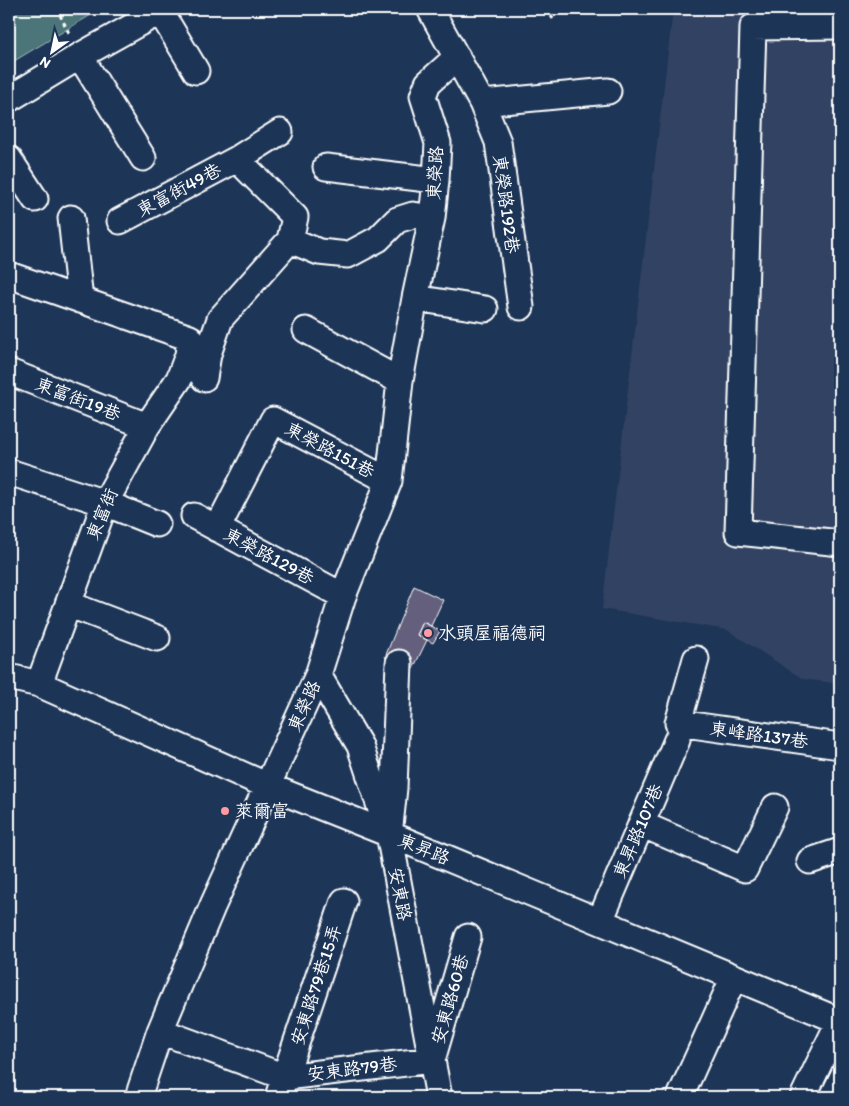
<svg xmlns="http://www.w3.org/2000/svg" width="849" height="1106" font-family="Itim,'LXGW WenKai TC',sans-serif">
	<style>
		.built { fill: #324262 }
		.green { fill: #4b7479; stroke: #a5babc }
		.building { fill: #635f7c; stroke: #fff }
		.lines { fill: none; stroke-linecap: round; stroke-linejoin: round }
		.minor-casing { stroke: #fff; stroke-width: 29 }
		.path { stroke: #fff; stroke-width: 3; stroke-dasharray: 4 4; stroke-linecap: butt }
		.minor { stroke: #1d3557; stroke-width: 25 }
		.poi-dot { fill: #ff9aa2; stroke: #1d3557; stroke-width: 2 }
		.labels { text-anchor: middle; stroke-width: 4; stroke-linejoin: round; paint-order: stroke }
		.street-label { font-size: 18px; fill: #fff; stroke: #1d3557 }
		.poi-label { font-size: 18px; fill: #fff; stroke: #1d3557; text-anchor: start }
	</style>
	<rect width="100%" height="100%" fill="#1d3557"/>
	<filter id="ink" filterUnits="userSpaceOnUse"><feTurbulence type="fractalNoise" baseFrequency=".02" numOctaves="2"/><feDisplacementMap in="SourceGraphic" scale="10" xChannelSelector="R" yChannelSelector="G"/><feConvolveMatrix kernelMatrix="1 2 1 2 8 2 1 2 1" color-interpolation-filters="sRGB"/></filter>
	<g filter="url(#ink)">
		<path class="built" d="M673 9H840V684L803 679 727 630 602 609Z"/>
		<path class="green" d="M9 9H101L9 64Z"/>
		<path class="building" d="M414 586 443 600 431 626 423 622 417 635 427 640 413 669 385 657Z
			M423 622 440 631 433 643 417 635Z"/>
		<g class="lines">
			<g class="minor-casing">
				<path id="minor" d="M430 9 482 103 498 142 521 307
					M160 11 196 71
					M840 26 753 27 738 532 840 543
					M80 56 143 158
					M9 99 80 56 164 9
					M482 103 608 91
					M9 159 35 199
					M237 159 295 217 290 240
					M326 167 436 180
					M71 218 80 300
					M120 221 237 159 280 132
					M9 275 190 338 188 355 179 379 147 426 105 503 39 684
					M415 298 485 309
					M306 330 400 381
					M9 372 147 426
					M204 378 208 354 220 319 290 240 319 252 348 255 378 239 397 220 413 215 432 218
					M9 472 105 503 157 524
					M194 516 343 596
					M217 529 273 420 389 481
					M68 604 157 638
					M696 659 678 723 840 746
					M318 675 360 746 389 834 439 1097
					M9 677 39 684 268 786 389 834 840 1021
					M641 824 745 869 775 807
					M390 826 394 788 399 663
					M810 861 840 851
					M600 921 677 740
					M160 1031 285 1077 432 1060 468 937
					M138 1097 160 1031 213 905 318 675 343 596 389 481 400 381 415 298 432 218 436 180 438 143 423 96 428 83 457 57
					M278 1097 344 901
					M680 1097 734 977
					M803 1097 840 1020"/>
			</g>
			<path class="path" d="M547 9 553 19
				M60 15 70 35"/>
			<use href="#minor" class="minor"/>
		</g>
	</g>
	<g class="poi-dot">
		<circle cx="428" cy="633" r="5"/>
		<circle cx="225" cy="811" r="5"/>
	</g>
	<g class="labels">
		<g class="street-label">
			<text transform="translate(435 173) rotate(-87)" y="6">東榮路</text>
			<text transform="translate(179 190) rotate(-28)" y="6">東富街49巷</text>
			<text transform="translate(506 204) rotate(82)" y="6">東榮路192巷</text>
			<text transform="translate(78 399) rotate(21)" y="6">東富街19巷</text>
			<text transform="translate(330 450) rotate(28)" y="6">東榮路151巷</text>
			<text transform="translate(102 514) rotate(-67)" y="6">東富街</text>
			<text transform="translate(269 556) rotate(28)" y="6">東榮路129巷</text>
			<text transform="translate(304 706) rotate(-66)" y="6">東榮路</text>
			<text transform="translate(759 735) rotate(8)" y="6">東峰路137巷</text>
			<text transform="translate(638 831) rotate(-67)" y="6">東昇路107巷</text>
			<text transform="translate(424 849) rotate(22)" y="6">東昇路</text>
			<text transform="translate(400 894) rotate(79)" y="6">安東路</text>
			<text transform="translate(316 985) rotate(-72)" y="6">安東路79巷15弄</text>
			<text transform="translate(450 999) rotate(-74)" y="6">安東路60巷</text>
			<text transform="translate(352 1069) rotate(-7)" y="6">安東路79巷</text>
		</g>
		<g class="poi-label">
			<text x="438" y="639">水頭屋福德祠</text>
			<text x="235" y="817">萊爾富</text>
		</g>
	</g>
	<rect width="849" height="1106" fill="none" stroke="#1d3557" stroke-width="30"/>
	<rect x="15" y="15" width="819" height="1076" fill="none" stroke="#fff" stroke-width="2" filter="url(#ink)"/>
	<g transform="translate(52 52) rotate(213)" stroke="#1d3557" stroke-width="4" paint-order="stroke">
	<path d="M0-4L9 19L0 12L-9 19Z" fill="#ffffff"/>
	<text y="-8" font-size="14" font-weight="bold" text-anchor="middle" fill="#ffffff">N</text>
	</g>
</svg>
